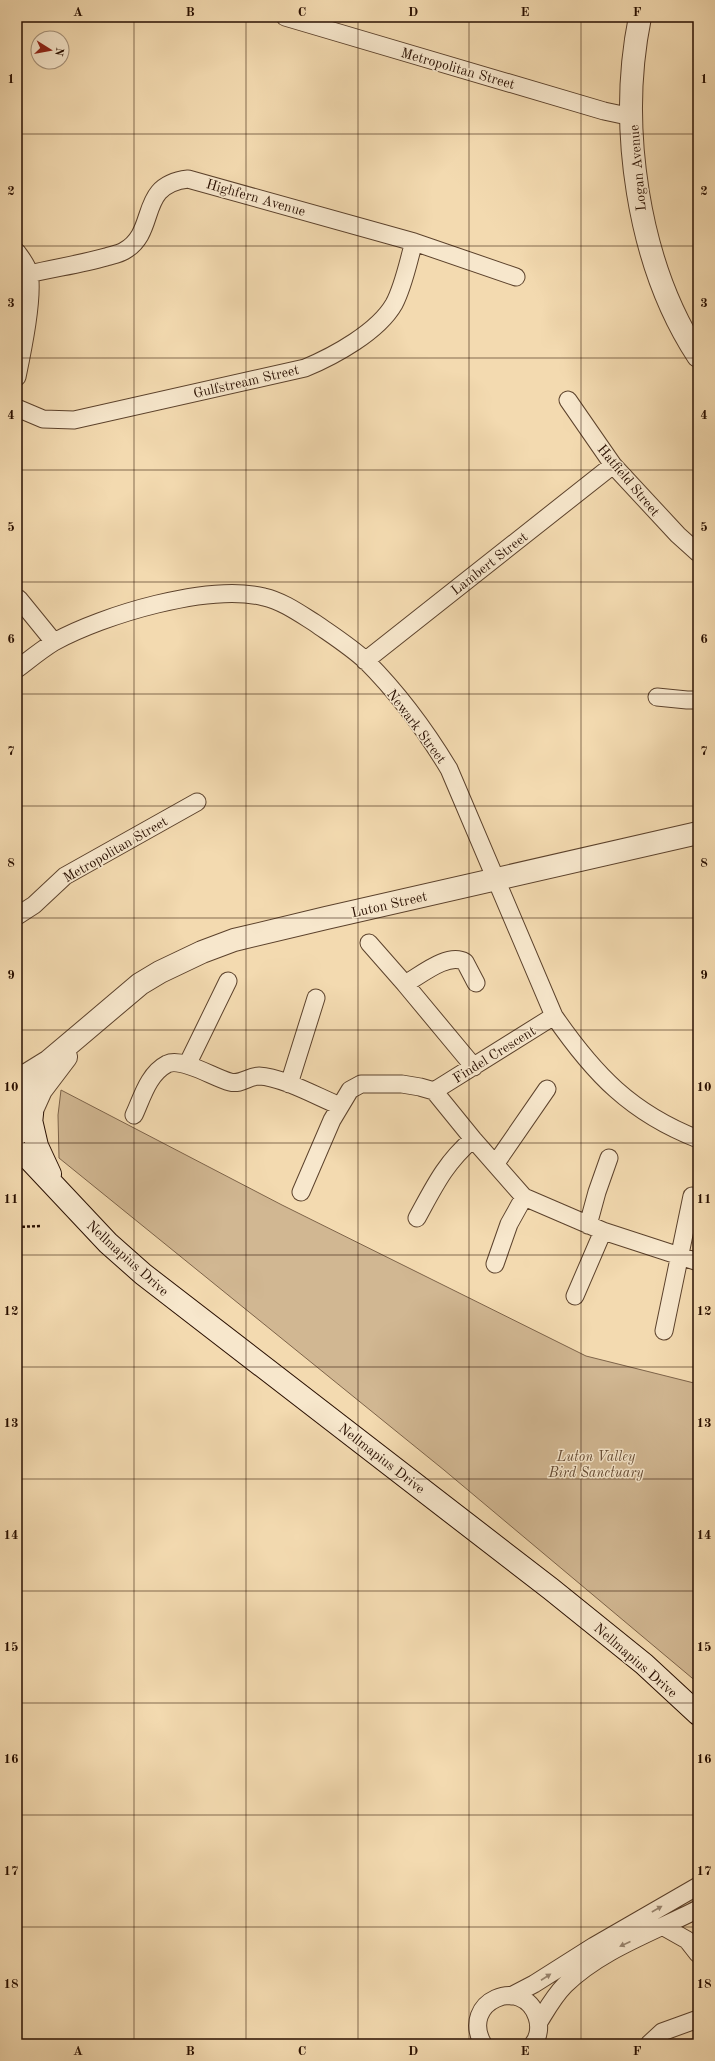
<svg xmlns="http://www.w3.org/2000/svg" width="715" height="2061" font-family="'Old Standard TT',serif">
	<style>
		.green { fill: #d1b792; stroke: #7d6349 }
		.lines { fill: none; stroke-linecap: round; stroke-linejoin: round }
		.minor-casing { stroke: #5c422c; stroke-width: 19 }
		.tertiary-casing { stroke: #5c422c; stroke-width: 24 }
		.secondary-casing { stroke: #290f00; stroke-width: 24 }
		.path { stroke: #290f00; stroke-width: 2.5; stroke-dasharray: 3 2; stroke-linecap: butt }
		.minor { stroke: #f7e7cc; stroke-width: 17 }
		.tertiary { stroke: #f7e7cc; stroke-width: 22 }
		.secondary { stroke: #f7e7cc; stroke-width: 22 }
		.oneway { fill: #9a8670 }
		.grid { fill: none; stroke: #290f00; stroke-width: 1; stroke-opacity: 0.55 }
		.labels { text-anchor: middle; stroke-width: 3; stroke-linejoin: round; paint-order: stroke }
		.street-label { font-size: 14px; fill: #290f00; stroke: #f7e7cc }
		.park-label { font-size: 14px; font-style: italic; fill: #644a33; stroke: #f7e7cc }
		.neatline { fill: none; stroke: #290f00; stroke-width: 1.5 }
		.grid-label { font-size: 13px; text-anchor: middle; font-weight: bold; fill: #290f00 }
	</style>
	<rect width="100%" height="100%" fill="#f3dab0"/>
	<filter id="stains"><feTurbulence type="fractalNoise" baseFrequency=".005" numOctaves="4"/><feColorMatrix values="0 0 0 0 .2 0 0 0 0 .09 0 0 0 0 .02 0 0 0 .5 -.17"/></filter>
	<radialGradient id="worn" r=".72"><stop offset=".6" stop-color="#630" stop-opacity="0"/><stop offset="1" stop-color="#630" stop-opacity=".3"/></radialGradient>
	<path class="green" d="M61 1090 282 1205 586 1356 698 1384V1683L444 1470 59 1158 58 1115Z"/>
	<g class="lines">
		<g class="minor-casing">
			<path id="minor" d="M285 17 604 111 632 117
				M17 252C22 259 27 265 29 273 34 296 22 353 17 377
				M29 274C54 268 81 264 106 257 112 255 119 254 124 251 159 231 136 185 188 179L414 242 516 277
				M568 400 613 465 678 535 698 553
				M17 408 43 419 74 420 305 368C334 356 378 332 394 304 404 285 408 262 414 242
				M19 599 54 642
				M365 661 613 465
				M17 669C29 660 41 650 54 642 103 615 209 583 264 597 282 601 299 613 315 623 332 635 351 647 366 661 398 693 426 731 449 769L554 1016C594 1074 631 1113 698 1139
				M657 697 687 700H698
				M17 916 34 905 65 876 197 802
				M369 943 405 984 474 1067
				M405 984C421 975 448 952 465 962L476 983
				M187 1065 228 981
				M289 1084 316 998
				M434 1091 554 1016
				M134 1115C142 1098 148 1074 167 1064 182 1057 214 1078 230 1082 241 1085 249 1076 259 1076 282 1077 318 1097 340 1106
				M496 1163 547 1089
				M301 1192 332 1120 350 1090 361 1084H402L420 1087 434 1091 473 1139 524 1197 603 1231 698 1262
				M417 1218C434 1187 445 1163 473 1139
				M588 1225 597 1192 609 1158
				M495 1264 509 1224 524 1197
				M575 1296 603 1231
				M664 1331 692 1196
				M664 1927 687 1940 698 1954
				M511 1996 534 1984 594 1946 698 1886
				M539 2022C547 2009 554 1996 565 1985 602 1949 654 1932 698 1909
				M483 2044C459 2001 523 1975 537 2017 540 2026 539 2037 533 2044
				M649 2044 662 2032 698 2019"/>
		</g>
		<g class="tertiary-casing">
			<path id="tertiary" d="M640 17C618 125 637 263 698 356
				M17 1078 28 1074 49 1061 140 984 160 972 202 952 234 940 326 918 698 833
				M32 1110 41 1090 66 1057"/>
		</g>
		<g class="secondary-casing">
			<path id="secondary" d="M17 1085C31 1096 39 1116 24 1131
				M31 1120 37 1146 50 1174
				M17 1151 30 1160 108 1243 143 1274 551 1589 644 1664 698 1714"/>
		</g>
		<path class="path" d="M17 1227 41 1226"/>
		<use href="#minor" class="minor"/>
		<use href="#tertiary" class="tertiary"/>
		<use href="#secondary" class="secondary"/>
	</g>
	<defs><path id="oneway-solid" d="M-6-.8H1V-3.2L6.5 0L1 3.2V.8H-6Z"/></defs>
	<g class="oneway">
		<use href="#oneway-solid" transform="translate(657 1909) rotate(-30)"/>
		<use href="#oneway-solid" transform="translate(625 1944) rotate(156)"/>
		<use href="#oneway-solid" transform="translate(546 1977) rotate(-33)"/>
	</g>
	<path class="grid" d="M134 17V2044M246 17V2044M358 17V2044M469 17V2044M581 17V2044M17 134H698M17 246H698M17 358H698M17 470H698M17 582H698M17 694H698M17 806H698M17 918H698M17 1030H698M17 1143H698M17 1255H698M17 1367H698M17 1479H698M17 1591H698M17 1703H698M17 1815H698M17 1927H698"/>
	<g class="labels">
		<g class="street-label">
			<text transform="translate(458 68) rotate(16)" y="5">Metropolitan Street</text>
			<text transform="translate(637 168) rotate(-95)" y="5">Logan Avenue</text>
			<text transform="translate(256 197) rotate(16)" y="5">Highfern Avenue</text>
			<text transform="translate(246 381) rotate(-13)" y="5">Gulfstream Street</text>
			<text transform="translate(629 480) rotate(50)" y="5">Hatfield Street</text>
			<text transform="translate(489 563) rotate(-38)" y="5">Lambert Street</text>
			<text transform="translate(417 726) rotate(53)" y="5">Newark Street</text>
			<text transform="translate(115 849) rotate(-30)" y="5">Metropolitan Street</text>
			<text transform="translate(389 904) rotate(-13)" y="5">Luton Street</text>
			<text transform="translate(494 1054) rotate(-32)" y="5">Findel Crescent</text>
			<text transform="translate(128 1258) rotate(42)" y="5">Nellmapius Drive</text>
			<text transform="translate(382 1458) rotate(38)" y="5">Nellmapius Drive</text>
			<text transform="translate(636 1660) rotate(41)" y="5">Nellmapius Drive</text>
		</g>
		<g class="park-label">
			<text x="596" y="1461">Luton Valley<tspan x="596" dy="16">Bird Sanctuary</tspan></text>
		</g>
	</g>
	<rect width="715" height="2061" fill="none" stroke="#f3dab0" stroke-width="44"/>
	<g transform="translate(50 50) rotate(101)"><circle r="19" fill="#f7e7cc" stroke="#a5917a"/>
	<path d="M0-3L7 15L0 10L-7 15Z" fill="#8f2418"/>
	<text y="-6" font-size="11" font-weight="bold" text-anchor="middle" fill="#290f00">N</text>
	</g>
	<rect x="22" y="22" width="671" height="2017" class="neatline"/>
	<g class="grid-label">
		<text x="78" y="16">A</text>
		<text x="190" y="16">B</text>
		<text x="302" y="16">C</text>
		<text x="413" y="16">D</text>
		<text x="525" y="16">E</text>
		<text x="637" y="16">F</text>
		<text x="11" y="83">1</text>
		<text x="704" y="83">1</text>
		<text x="11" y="195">2</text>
		<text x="704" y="195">2</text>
		<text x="11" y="307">3</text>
		<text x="704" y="307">3</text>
		<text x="11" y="419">4</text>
		<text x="704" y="419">4</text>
		<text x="11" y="531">5</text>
		<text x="704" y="531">5</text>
		<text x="11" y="643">6</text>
		<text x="704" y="643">6</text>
		<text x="11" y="755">7</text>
		<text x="704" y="755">7</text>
		<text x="11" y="867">8</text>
		<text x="704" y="867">8</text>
		<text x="11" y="979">9</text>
		<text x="704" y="979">9</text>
		<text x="11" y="1091">10</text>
		<text x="704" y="1091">10</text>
		<text x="11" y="1203">11</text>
		<text x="704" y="1203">11</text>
		<text x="11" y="1315">12</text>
		<text x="704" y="1315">12</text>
		<text x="11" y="1427">13</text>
		<text x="704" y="1427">13</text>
		<text x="11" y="1539">14</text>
		<text x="704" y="1539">14</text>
		<text x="11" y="1651">15</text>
		<text x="704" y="1651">15</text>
		<text x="11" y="1763">16</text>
		<text x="704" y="1763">16</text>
		<text x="11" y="1875">17</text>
		<text x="704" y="1875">17</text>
		<text x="11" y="1988">18</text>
		<text x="704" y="1988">18</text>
		<text x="78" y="2055">A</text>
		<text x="190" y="2055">B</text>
		<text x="302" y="2055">C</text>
		<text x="413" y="2055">D</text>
		<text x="525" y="2055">E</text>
		<text x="637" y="2055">F</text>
	</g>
	<rect width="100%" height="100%" filter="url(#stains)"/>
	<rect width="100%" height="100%" fill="url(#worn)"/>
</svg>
